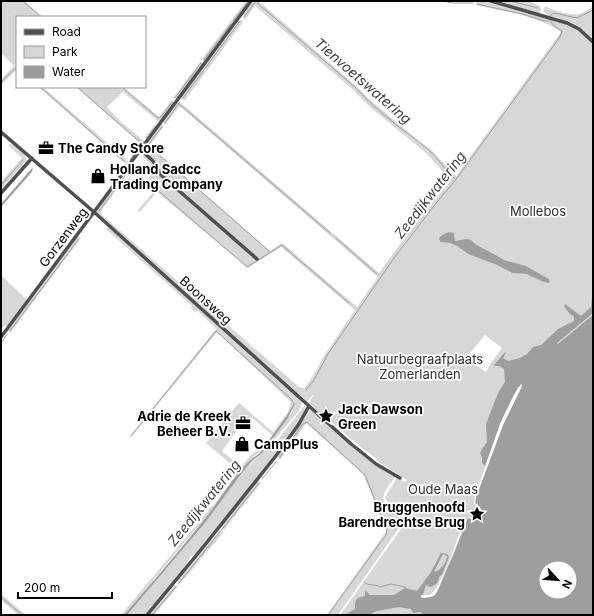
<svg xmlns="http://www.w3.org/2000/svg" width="594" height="616" font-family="Inter,sans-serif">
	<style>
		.green { fill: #d7d7d7; fill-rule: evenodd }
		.water { fill: #9e9e9e; fill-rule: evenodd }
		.pier { fill: #fff }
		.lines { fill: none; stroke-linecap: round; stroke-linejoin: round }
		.stream { stroke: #9e9e9e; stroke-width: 1 }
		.minor { stroke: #505050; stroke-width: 3.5 }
		.labels { text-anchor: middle; stroke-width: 3.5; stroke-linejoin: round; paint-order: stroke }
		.poi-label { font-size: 13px; font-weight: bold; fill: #000; stroke: #fff; text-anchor: start }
		.park-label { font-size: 13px; fill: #2e2e2e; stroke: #fff }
		.street-label { font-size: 13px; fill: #000; stroke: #fff }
		.water-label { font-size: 14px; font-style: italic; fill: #3f3f3f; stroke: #fff }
	</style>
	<rect width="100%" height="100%" fill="#fff"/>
	<path class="green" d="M1 1H24L43 17H17V69L1 85V79L14 66 1 53Z
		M246 1 248 2 204 61 201 60Z
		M253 1H258L261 3 354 84 368 98 420 142 432 151 456 176 561 32C536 15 506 12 476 5L477 1H488L554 20 557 23 558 22 557 20 577 29 593 43V316L477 511 472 510 471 512 475 514 474 518 469 517 448 571 436 615H340L403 526 405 520 404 514 388 503 385 497 397 478 405 482 407 480 376 460 377 459 363 449 328 419 327 420 309 403 314 395H313L307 401 302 398 97 212 115 186H119L101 211 102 215 299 387 302 388H305L316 371 324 356 355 310 281 247 248 268 157 192 140 212 138 210 156 189 147 180 156 168 143 157 149 148 145 146 161 125 164 126 151 144 152 148 270 251 282 243 357 307 378 277 181 107 178 108 165 125 163 122 178 102H180L379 273 406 236 451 180 426 153 370 107 351 88 255 6 245 20 243 17V15ZM450 232 454 233 455 241 463 240 473 241 477 245 495 254 504 260 526 266 549 279 550 282 548 283 526 274 511 273 497 265 468 254 457 246 450 243 440 242 439 241C442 236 444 234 450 232ZM485 335 502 348 490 364 486 372 466 358Z
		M494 1H528L540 6 541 10 539 13H537Z
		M545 6C551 10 572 16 579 14 584 13 589 9 593 6V41L582 30 559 19V17C549 18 550 15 543 12Z
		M240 20H241L243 22 185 100H182L181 98 182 96Z
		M201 61 203 64 177 98H173Z
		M39 87H43L128 161 127 165Z
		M76 87H123L159 117 172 100 174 102 159 122 123 92 107 107 121 122 144 141V142L130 160H129L140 143Z
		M10 144C16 145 26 154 27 160L1 189V182L22 158 8 145Z
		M108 227 301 401 302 404 298 412 275 439 272 438 291 414 295 404H293L287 415 272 435 251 417 247 422 240 426 222 451 241 467 251 455 258 450 261 451 254 456 239 474 209 513 124 615H121L208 511 209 508 214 505 239 471 206 443 239 403 273 432 288 412 291 402 217 332 131 437 130 436 216 329 198 311 195 312 191 308 192 306 106 229Z
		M78 236 81 238 10 333 8 330Z
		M1 275 27 300 7 327 5 325 2 329 4 331 1 335Z
		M305 405 306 409 303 416 288 438 196 554 191 556 185 567 145 615H127L205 523 246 468 261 454 270 441 276 442Z
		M311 410 373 464 395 477 385 491 383 498C386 508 400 509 403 520L399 528 338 615H327L385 533 386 530 363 474 307 424 305 425 280 460 277 456 307 412Z
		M258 480 261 483 224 530 222 529V526Z
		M220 530 223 533 179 585 178 584 177 580Z
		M175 585 178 586 154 615H148L173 586Z
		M1 594 26 615H18L1 600Z"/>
	<path class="water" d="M32 168 33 169 31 173 1 207V204Z
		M450 232 454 233 455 241 466 239 471 240 477 245 496 255 504 260 526 266 549 279 550 282 548 283 544 282 526 274 512 273 497 265 468 254 457 246 450 243 440 242 439 239C440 235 446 233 450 232Z
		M592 298 593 299V313L557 343 558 344 593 315V615H424L420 612 413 613 411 609 399 607 377 611 372 613 371 615H344L355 609C355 600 355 598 365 596V590L370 595H394L405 588 417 591 431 572 441 553 447 554 449 557 442 575 439 577C439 583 436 585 430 587L426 585 423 595 420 597 423 598 433 596 453 556 467 520 469 518 474 520 478 518 481 512 480 507 475 503 476 497 503 425 522 386 518 387 503 417 485 466 482 463V458L480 453 482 449 487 442 486 424 498 393 505 382 504 369 499 366H495L494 365 505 352 506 353 503 358 508 361 520 358 527 354 533 347 541 345 558 329 574 321V317L569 313 564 306 565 304 581 316 591 307ZM443 554 447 556C447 562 440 571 434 572ZM546 568H570V592H546Z
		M294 403 295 404 288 418 261 454 251 462 242 473 205 523 127 615H124C153 581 183 547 210 512 222 496 243 462 259 454L287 415Z"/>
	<path class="pier" d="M521 384 522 386 503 425 476 497 475 503 481 509V514L478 507 474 504 475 496 500 424 513 397Z
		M465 519 467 520 438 590 435 595 431 597 422 598 421 595H430L436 589 447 567Z"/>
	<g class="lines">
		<path class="stream" d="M23 1 41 17
			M255 1 357 89C377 112 404 130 428 149 438 158 445 170 455 179
			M442 1 453 3H473
			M510 1 538 8
			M477 4 522 14 544 21H548
			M550 16 554 13 577 18 593 10
			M244 17 256 1
			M233 21 247 3
			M220 39 231 24
			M204 60 218 41
			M1 82 17 67
			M40 87 124 161
			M77 87 142 144
			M122 87 158 118 161 117 172 102
			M175 98 201 63
			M183 98 240 21
			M179 104 330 233
			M165 123 179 103
			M162 127 148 145 270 252
			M146 138 155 126
			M130 160 143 143
			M147 181 247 267 282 245 349 303
			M121 182 130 169
			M1 185 23 160
			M113 192 117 187
			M99 211 112 194
			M336 238 377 274
			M10 331 78 240
			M1 343 7 334
			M306 390 314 380 328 354 394 258 437 202 454 182 560 37 562 31 553 25 549 19
			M131 436 216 331 291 399 294 404
			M280 457 303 424 307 422 365 475 387 530 386 535 328 615
			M262 479 276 462
			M364 582C369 587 373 583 380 587L391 584 405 587 406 588
			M179 583 259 483
			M1 597 22 615
			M152 615 176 587"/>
		<path class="minor" d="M491 1 567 23 579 29 593 42
			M1 132 94 212 350 443 376 464 400 478
			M141 150 153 161 161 175 257 259
			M1 193 32 158
			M1 337 251 1
			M147 615 204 546 275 457 299 424 309 406"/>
	</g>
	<defs>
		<g id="office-bare" transform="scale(1.2)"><path d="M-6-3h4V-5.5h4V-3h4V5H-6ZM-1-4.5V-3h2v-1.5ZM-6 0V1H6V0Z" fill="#000" stroke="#fff" stroke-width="2.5" paint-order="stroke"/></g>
		<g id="shop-bare" transform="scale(1.2)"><path d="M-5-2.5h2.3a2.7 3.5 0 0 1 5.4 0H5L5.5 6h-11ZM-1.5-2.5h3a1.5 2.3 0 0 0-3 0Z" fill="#000" stroke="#fff" stroke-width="2.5" paint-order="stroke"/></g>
		<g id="sight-bare" transform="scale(1.2)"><path d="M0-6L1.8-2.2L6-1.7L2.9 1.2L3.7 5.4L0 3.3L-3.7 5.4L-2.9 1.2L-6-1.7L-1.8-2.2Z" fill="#000" stroke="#fff" stroke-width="2.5" paint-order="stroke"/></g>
	</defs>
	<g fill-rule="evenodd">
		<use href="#office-bare" x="46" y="148"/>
		<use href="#shop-bare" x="98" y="176"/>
		<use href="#sight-bare" x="326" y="416"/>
		<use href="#office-bare" x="243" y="423"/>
		<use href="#shop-bare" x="242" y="444"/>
		<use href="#sight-bare" x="477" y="514"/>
	</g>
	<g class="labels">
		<g class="poi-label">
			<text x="58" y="153">The Candy Store</text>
			<text x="110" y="174">Holland Sadcc<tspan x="110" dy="15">Trading Company</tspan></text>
			<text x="338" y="414">Jack Dawson<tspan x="338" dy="15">Green</tspan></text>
			<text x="231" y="421" text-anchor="end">Adrie de Kreek<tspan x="231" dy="15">Beheer B.V.</tspan></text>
			<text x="254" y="449">CampPlus</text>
			<text x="465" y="512" text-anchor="end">Bruggenhoofd<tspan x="465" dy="15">Barendrechtse Brug</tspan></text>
		</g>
		<g class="park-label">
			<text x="538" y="216">Mollebos</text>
			<text x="420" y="364">Natuurbegraafplaats<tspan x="420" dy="15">Zomerlanden</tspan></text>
			<text x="443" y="494">Oude Maas</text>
		</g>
		<g class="street-label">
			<text transform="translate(63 237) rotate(-53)" y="5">Gorzenweg</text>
			<text transform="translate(206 300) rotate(42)" y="5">Boonsweg</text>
		</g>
		<g class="water-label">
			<text transform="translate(363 81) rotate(41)" y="5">Tienvoetswatering</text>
			<text transform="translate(430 195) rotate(-52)" y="5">Zeedijkwatering</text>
			<text transform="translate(204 503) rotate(-51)" y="5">Zeedijkwatering</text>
		</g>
	</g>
	<rect width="594" height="616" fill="none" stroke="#000000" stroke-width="4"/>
	<rect x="16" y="16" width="130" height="72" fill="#ffffff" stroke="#999999"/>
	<rect x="24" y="29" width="20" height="6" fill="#505050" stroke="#999999"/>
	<text x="52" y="36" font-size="12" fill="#000000">Road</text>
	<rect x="24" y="46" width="20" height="12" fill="#d7d7d7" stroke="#999999"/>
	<text x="52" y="56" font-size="12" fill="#000000">Park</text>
	<rect x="24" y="66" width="20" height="12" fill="#9e9e9e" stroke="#999999"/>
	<text x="52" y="76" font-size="12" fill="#000000">Water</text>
	<g transform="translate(558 580) rotate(116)"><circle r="19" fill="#ffffff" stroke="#999999"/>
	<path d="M0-3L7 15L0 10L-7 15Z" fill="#000000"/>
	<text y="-6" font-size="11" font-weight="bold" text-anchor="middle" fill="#000000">N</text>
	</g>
	<path d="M18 592v6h94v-6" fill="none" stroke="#000000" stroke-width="2"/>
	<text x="24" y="592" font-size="12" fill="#000000" stroke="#ffffff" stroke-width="3" paint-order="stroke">200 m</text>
</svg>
